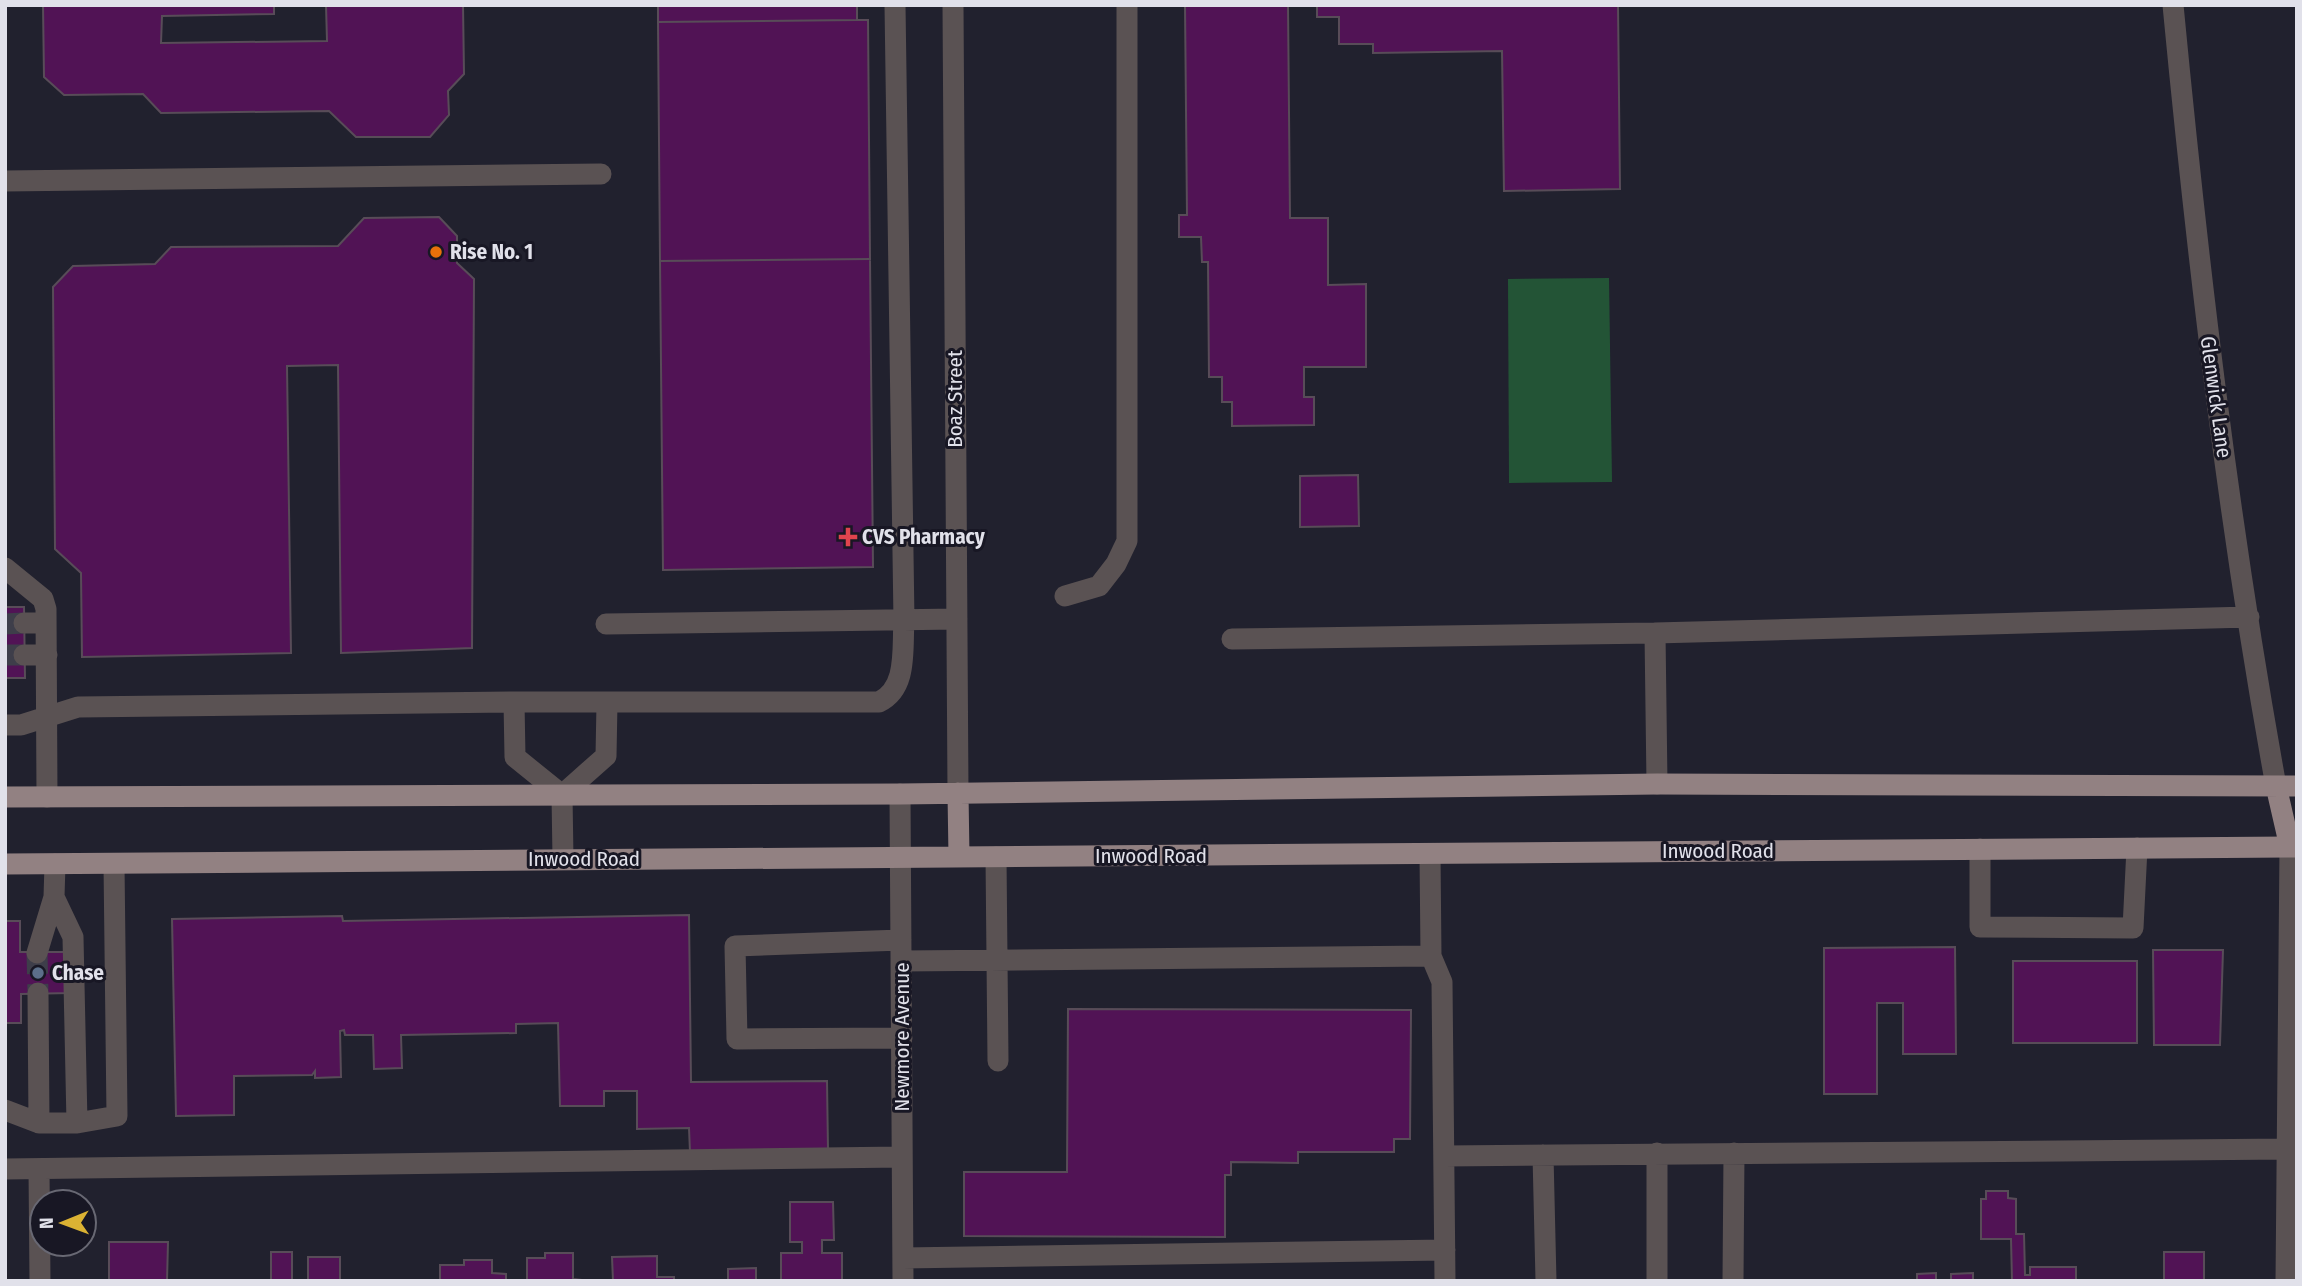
<svg xmlns="http://www.w3.org/2000/svg" width="2302" height="1286" font-family="'Fira Sans Condensed',sans-serif">
	<style>
		.green { fill: #235436 }
		.building { fill: #511355; stroke: #584c58; stroke-width: 2 }
		.lines { fill: none; stroke-linecap: round; stroke-linejoin: round }
		.minor-tunnel { stroke: #3e3e4a; stroke-width: 21; stroke-dasharray: 21 10; stroke-linecap: butt }
		.minor { stroke: #5a5253; stroke-width: 21 }
		.major { stroke: #928182; stroke-width: 21 }
		.food-dot { fill: #e8710a; stroke: #181724; stroke-width: 2.5 }
		.health-dot { fill: #e0444e; stroke: #181724; stroke-width: 2.5 }
		.service-dot { fill: #5c6f8a; stroke: #181724; stroke-width: 2.5 }
		.labels { text-anchor: middle; stroke-width: 6; stroke-linejoin: round; paint-order: stroke }
		.poi-label { font-size: 21px; font-weight: bold; fill: #e1e1ea; stroke: #181724; text-anchor: start }
		.street-label { font-size: 21px; fill: #e1e1ea; stroke: #181724 }
	</style>
	<rect width="100%" height="100%" fill="#21212e"/>
	<path class="green" d="M1609 278 1612 482 1509 483 1508 279Z"/>
	<path class="building" d="M43 5H274V14L162 16 161 43 327 41 326 5H463L464 74 448 91 449 115 430 137H356L329 111 161 113 143 94 64 95 44 77Z
		M658 5H857V20L658 22Z
		M1185 5H1288L1290 218H1328V285L1366 284V367H1304V397H1314V425L1232 426V402H1222V377H1209L1208 262H1202L1201 237H1179V215H1187Z
		M1317 5H1618L1620 189 1504 191 1502 51 1373 53V44H1339V17H1317Z
		M857 20H868L870 259 660 261 658 22Z
		M439 217 457 236V263L474 279 472 648 341 653 338 365 287 366 291 653 82 657 81 573 55 549 53 287 73 266 155 264 171 247 338 246 364 218Z
		M870 259 873 567 663 570 660 261Z
		M1358 475 1359 526 1300 527V476Z
		M5 607H24L25 678H5Z
		M689 915 691 1082 827 1081 828 1150 690 1152 689 1128 637 1129V1091H604V1106H560L558 1023 516 1024V1033L401 1035 402 1068 374 1069 373 1035H345L344 1030 340 1031 341 1077 315 1078V1071L312 1075 234 1076V1115L176 1116 172 919 342 916 343 921Z
		M5 921H20V952H70V993L21 994V1023H5Z
		M1955 947 1956 1054H1903V1003H1877V1094H1824V948Z
		M2153 950H2223L2220 1045H2154Z
		M2013 961H2137V1043H2013Z
		M1068 1009 1411 1010 1410 1139H1394V1152H1298V1163L1231 1162V1175H1225V1237L964 1236V1172H1067Z
		M1986 1191H2008V1198L2016 1199V1234H2024L2025 1275H2030V1267H2076V1281H2012L2011 1239H1981V1199H1986Z
		M790 1202H833L834 1240H822V1253H842V1281H781V1253H802V1242H790Z
		M109 1242H168L167 1281H109Z
		M271 1252H292V1281H271Z
		M2164 1252H2204V1281H2164Z
		M545 1253H573V1279L591 1281H527V1258H545Z
		M657 1256V1277H674V1281H613L612 1257Z
		M308 1257H340V1281H308Z
		M464 1260H492V1273L506 1274V1281H440V1265H464Z
		M756 1268V1281H728V1269Z
		M1936 1273V1281H1917V1274Z
		M1973 1273V1281H1951V1274Z"/>
	<g class="lines">
		<path class="minor-tunnel" d="M5 624 24 623
			M5 655H24
			M37 953 38 993"/>
		<path class="minor" d="M953 5 958 793
			M2173 5C2198 266 2229 527 2276 786
			M5 181 601 174
			M5 568 43 599 46 609 47 797
			M1065 596 1099 586 1116 564 1127 541V5
			M24 623H46
			M606 624 957 619
			M1232 639 1655 633
			M24 655H47
			M514 702 515 757 562 795
			M5 725H21L78 707 514 702H879C908 688 902 649 904 621L895 5
			M1657 784 1655 633 2249 617
			M900 794 903 1281
			M1980 849V927L2133 928 2137 848
			M1430 854 1431 956 1442 982 1445 1281
			M996 857 998 1061
			M563 859 562 795 606 756 607 703
			M54 897 73 937 77 1123
			M901 940 735 946 737 1039 902 1038
			M37 953 54 897 55 864
			M901 961 1431 956
			M38 993 39 1123
			M5 1110 39 1123H77L117 1116 114 864
			M1543 1155 1546 1281
			M1444 1156 2297 1149
			M5 1169 902 1157
			M39 1169 40 1281
			M903 1258 1445 1250
			M1657 1281V1153
			M1733 1281 1734 1153
			M2286 1281 2290 847"/>
		<path class="major" d="M2276 786 2290 847
			M958 793 959 857
			M5 797 900 794 1657 784 2297 786
			M5 864 2297 847"/>
	</g>
	<circle class="food-dot" cx="436" cy="252" r="7"/>
	<path class="health-dot" d="M844.5 526.5h7v7h7v7h-7v7h-7v-7h-7v-7h7z"/>
	<circle class="service-dot" cx="38" cy="973" r="7"/>
	<g class="labels">
		<g class="poi-label">
			<text x="450" y="259">Rise No. 1</text>
			<text x="862" y="544">CVS Pharmacy</text>
			<text x="52" y="980">Chase</text>
		</g>
		<g class="street-label">
			<text transform="translate(2216 397) rotate(82)" y="7">Glenwick Lane</text>
			<text transform="translate(955 399) rotate(-90)" y="7">Boaz Street</text>
			<text x="1718" y="858">Inwood Road</text>
			<text x="1151" y="863">Inwood Road</text>
			<text x="584" y="866">Inwood Road</text>
			<text transform="translate(902 1037) rotate(-90)" y="7">Newmore Avenue</text>
		</g>
	</g>
	<rect width="2302" height="1286" fill="none" stroke="#e1e1ea" stroke-width="14"/>
	<g transform="translate(63 1223) rotate(269)"><circle r="33" fill="#181724" stroke="#686873" stroke-width="2"/>
	<path d="M0-5L12 26L0 18L-12 26Z" fill="#dbb233"/>
	<text y="-10" font-size="19" font-weight="bold" text-anchor="middle" fill="#e1e1ea">N</text>
	</g>
</svg>
